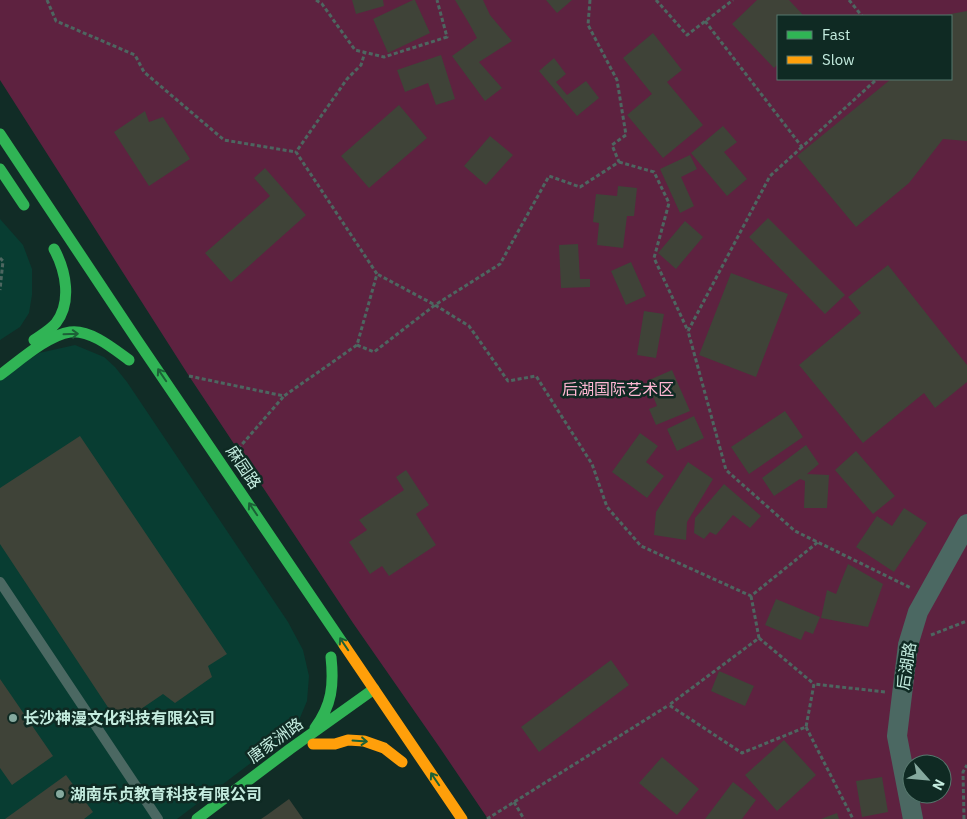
<svg xmlns="http://www.w3.org/2000/svg" width="967" height="819" font-family="'IBM Plex Sans','Noto Sans SC',sans-serif">
	<style>
		.built { fill: #083d32 }
		.green { fill: #5e2240; fill-rule: evenodd }
		.building { fill: #3f4338 }
		.lines { fill: none; stroke-linecap: round; stroke-linejoin: round }
		.path { stroke: #4d6660; stroke-width: 3; stroke-dasharray: 4 2.5; stroke-linecap: butt }
		.lane { stroke: #4b6862; stroke-width: 10 }
		.street { stroke: #4b6862; stroke-width: 20 }
		.fast { stroke: #30b455; stroke-width: 11 }
		.slow { stroke: #ff9f0a; stroke-width: 11 }
		.oneway { stroke: #1c6137 }
		.poi-dot { fill: #85a99e; stroke: #0f2a23; stroke-width: 2 }
		.labels { text-anchor: middle; stroke-width: 5; stroke-linejoin: round; paint-order: stroke }
		.park-label { font-size: 16px; fill: #ffb7d3; stroke: #0f2a23 }
		.street-label { font-size: 16px; fill: #c4ecdf; stroke: #0f2a23 }
		.poi-label { font-size: 16px; font-weight: bold; fill: #c4ecdf; stroke: #0f2a23; text-anchor: start }
	</style>
	<rect width="100%" height="100%" fill="#112c26"/>
	<path class="built" d="M0 219 23 245 32 269V295L29 313 20 327 0 340Z
		M75 345 104 357 115 367 127 382 288 622 303 650 309 676 307 701 299 720 286 736 264 753 177 819H0V379L39 353Z"/>
	<path class="green" d="M0 0H967V819H488L440 748 353 623 189 376 0 80ZM778 16H951V79H778ZM912 764H942V794H912Z"/>
	<path class="building" d="M352 0H383L384 6 356 14Z
		M413 0H415L430 33 388 53 373 19Z
		M455 0H483L490 15 512 41 479 62 502 88 485 101 452 56 477 38 470 25Z
		M546 0H572L557 13Z
		M757 0H789L804 16H778V64L774 68 732 24Z
		M967 11V141L943 139 909 183 856 227 797 156 891 79H951V16H945V15Z
		M653 33 682 70 667 82 703 125 663 158 627 115 652 94 623 58Z
		M441 55 455 99 436 105 428 83 405 92 397 70Z
		M554 58 566 74 556 82 567 95 586 81 599 98 577 116 539 71Z
		M399 105 427 138 369 188 341 156Z
		M145 111 149 122 163 117 190 159 149 186 114 132Z
		M723 126 737 142 724 152 747 179 727 196 691 153Z
		M490 136 513 155 486 185 464 166Z
		M690 155 697 169 681 177 694 206 680 213 660 169Z
		M265 168 306 215 231 282 205 253 270 196 254 178Z
		M618 186 637 188 634 216H627L623 248 597 245 599 223 593 222 596 194 617 196Z
		M768 218 845 295 825 314 749 237Z
		M685 221 703 237 676 269 658 253Z
		M578 244 580 279H590V287L561 288 559 245Z
		M631 262 646 296 626 305 611 271Z
		M888 265 967 365V382L935 408 924 393 863 443 799 365 861 313 848 297Z
		M731 273 788 294 756 377 699 355Z
		M644 311 664 314 656 358 637 355Z
		M672 370 690 411 656 425 649 409 657 406 647 381Z
		M785 411 803 437 749 474 731 447Z
		M694 416 704 438 677 451 667 429Z
		M640 433 658 446 646 462 664 476 647 498 612 472Z
		M80 436 227 654 208 666 212 677 175 703 163 694 119 724 0 544V488Z
		M806 445 819 464 807 474 829 475 827 508H804L805 481 800 479 774 496 762 478Z
		M856 451 895 496 873 514 835 470Z
		M688 462 713 479 687 522 686 540 654 535 656 512Z
		M406 470 429 505 416 514 436 545 389 576 382 566 370 574 349 542 367 530 359 520 404 490 396 477Z
		M724 484 761 516 750 528 733 515 716 535 710 532 704 539 694 533 695 518Z
		M904 508 927 523 894 572 856 547 877 516 892 526Z
		M848 564 883 584 868 627 821 618 827 590 836 594Z
		M776 599 820 617 813 634 805 631 801 640 765 625Z
		M611 660 629 685 539 752 521 727Z
		M719 671 754 686 745 706 711 691Z
		M0 679 53 756 12 785 0 768Z
		M784 740 816 775 777 811 745 775Z
		M662 757 699 789 677 815 639 783Z
		M66 775 93 812 84 819H5Z
		M882 777 888 812 862 817 856 781Z
		M733 782 756 800 742 819H705Z
		M289 799 303 819H261L267 815Z
		M837 813 839 819H821Z"/>
	<g class="lines">
		<path class="path" d="M47 0 56 21 135 55 144 72 224 140 296 152
			M316 0 322 4 355 50 384 57 447 37 437 0
			M590 0 588 25 617 80 626 135 612 145 619 162 580 187 549 176 500 264 435 305 469 326 508 381 536 376 592 464 607 507 641 546 751 596 818 542
			M656 0 687 35 733 0
			M849 0 862 16
			M705 21 802 147 877 79
			M802 147 770 176 688 331 726 470 795 531 911 588
			M619 162 654 172 669 203 654 258 688 331
			M0 258 3 261 0 290
			M357 345 374 352 435 305 377 274
			M189 376 284 396 357 345 377 274 296 152 347 79 361 65 365 52
			M238 449 284 396
			M751 596 759 638 669 705 742 753 806 727 814 684 885 692
			M931 635 967 621
			M759 638 814 684
			M806 727 853 819
			M514 802 524 819
			M487 819 669 705
			M964 819 963 772 967 765"/>
		<path class="lane" d="M0 582 158 819"/>
		<path class="street" d="M913 819 897 736 908 645 918 612 967 524"/>
		<path class="fast" d="M0 134 137 340 344 645
			M0 169 24 205
			M34 340C41 335 50 330 56 323 72 302 66 271 54 249
			M0 375C18 362 48 335 70 332 90 329 114 349 129 360
			M315 728C332 705 334 685 331 657
			M197 819 290 749 374 689"/>
		<path class="slow" d="M344 645 462 819
			M313 744H335L348 740 364 741 384 748 402 762"/>
	</g>
	<defs><path id="oneway-shaft" d="M-6 0H5M1.5-3L5.5 0L1.5 3" fill="none" stroke-width="1.6" stroke-linecap="round" stroke-linejoin="round" transform="scale(1.25)"/></defs>
	<g class="oneway">
		<use href="#oneway-shaft" transform="translate(71 334) rotate(-2)"/>
		<use href="#oneway-shaft" transform="translate(162 375) rotate(-124)"/>
		<use href="#oneway-shaft" transform="translate(253 509) rotate(-124)"/>
		<use href="#oneway-shaft" transform="translate(344 644) rotate(-124)"/>
		<use href="#oneway-shaft" transform="translate(360 741) rotate(4)"/>
		<use href="#oneway-shaft" transform="translate(435 779) rotate(-124)"/>
	</g>
	<g class="poi-dot">
		<circle cx="13" cy="718" r="5"/>
		<circle cx="60" cy="794" r="5"/>
	</g>
	<g class="labels">
		<g class="park-label">
			<text x="618" y="395">后湖国际艺术区</text>
		</g>
		<g class="street-label">
			<text transform="translate(244 467) rotate(56)" y="6">麻园路</text>
			<text transform="translate(906 666) rotate(-81)" y="6">后湖路</text>
			<text transform="translate(275 740) rotate(-36)" y="6">唐家洲路</text>
		</g>
		<g class="poi-label">
			<text x="23" y="724">长沙神漫文化科技有限公司</text>
			<text x="70" y="800">湖南乐贞教育科技有限公司</text>
		</g>
	</g>
	<rect x="777" y="15" width="175" height="65" fill="#0f2a23" stroke="#57786e"/>
	<rect x="787" y="31" width="25" height="8" fill="#30b455" stroke="#57786e"/>
	<text x="822" y="40" font-size="15" fill="#c4ecdf">Fast</text>
	<rect x="787" y="56" width="25" height="8" fill="#ff9f0a" stroke="#57786e"/>
	<text x="822" y="65" font-size="15" fill="#c4ecdf">Slow</text>
	<g transform="translate(927 779) rotate(117)"><circle r="24" fill="#0f2a23" stroke="#57786e"/>
	<path d="M0-4L9 19L0 12L-9 19Z" fill="#85a99e"/>
	<text y="-8" font-size="14" font-weight="bold" text-anchor="middle" fill="#c4ecdf">N</text>
	</g>
</svg>
